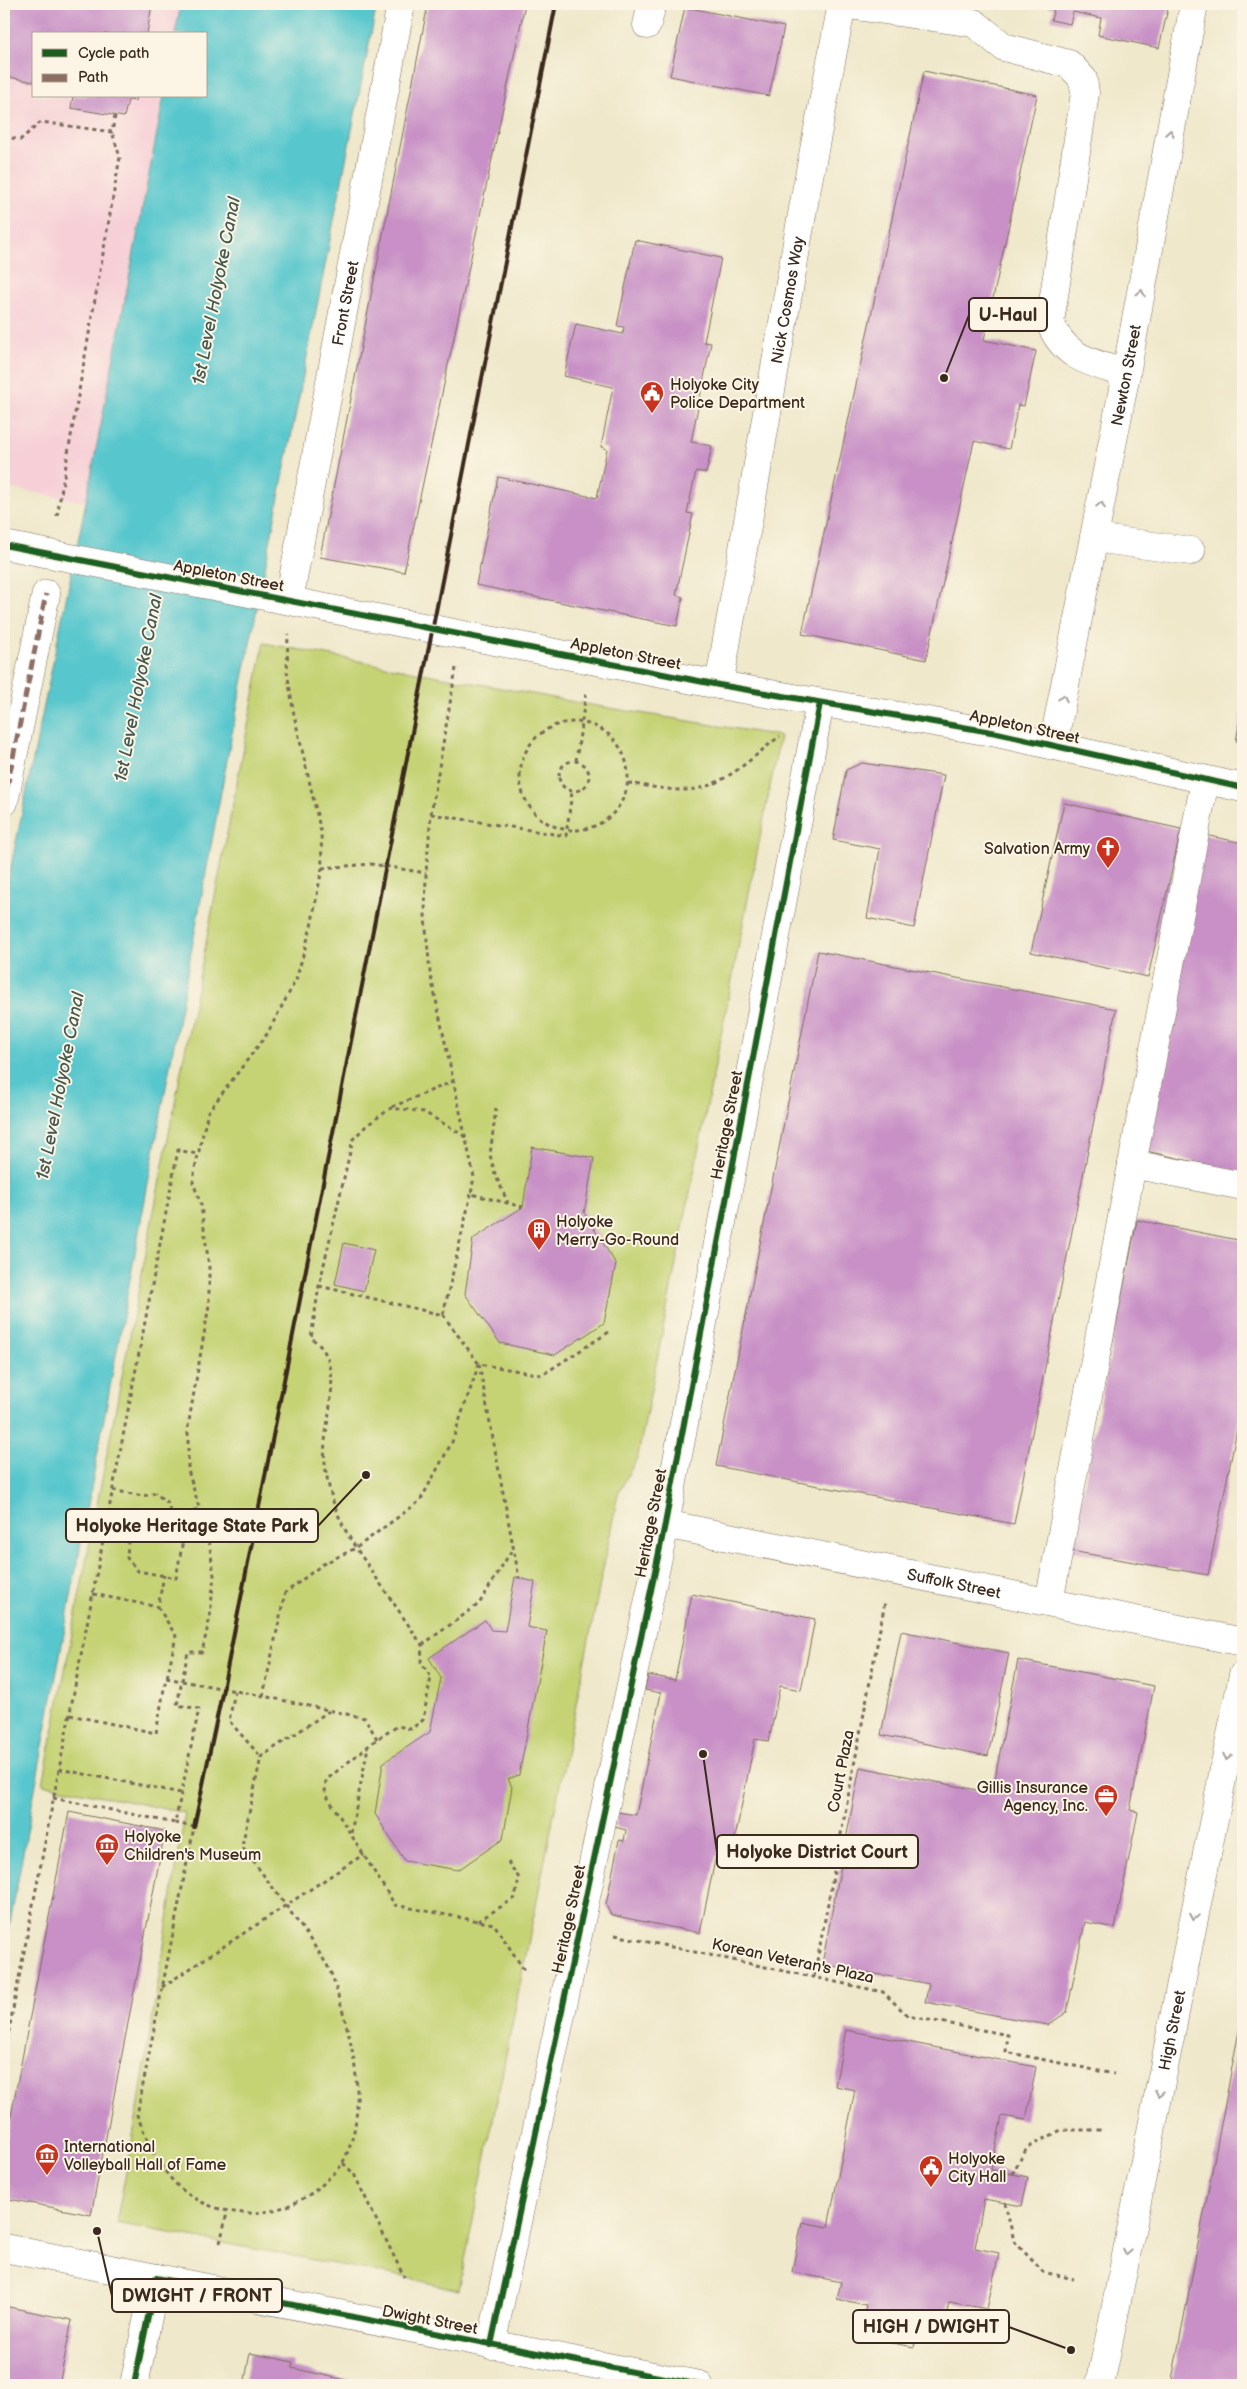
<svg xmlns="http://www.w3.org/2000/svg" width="1247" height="2389" font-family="'Balsamiq Sans',sans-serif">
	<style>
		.built { fill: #f6cfd7 }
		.green { fill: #c5d375; stroke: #807e4a }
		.water { fill: #59c7cd; stroke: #4a7876 }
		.building { fill: #c890c6 }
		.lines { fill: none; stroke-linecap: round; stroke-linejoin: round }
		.minor-casing { stroke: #7a6c5b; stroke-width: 29 }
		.major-casing { stroke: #7a6c5b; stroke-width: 29 }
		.path { stroke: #7a6c5b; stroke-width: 3; stroke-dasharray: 4 4; stroke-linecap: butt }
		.minor { stroke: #fff; stroke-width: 28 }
		.major { stroke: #fff; stroke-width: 28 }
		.rail { stroke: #3b2a1e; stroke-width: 4 }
		.quiet { stroke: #8d6e63; stroke-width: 5; stroke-dasharray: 10 5; stroke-linecap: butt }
		.cycleway-casing { stroke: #fcf5e5; stroke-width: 9 }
		.cycleway { stroke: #1b5e20; stroke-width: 6 }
		.oneway { stroke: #a79f9a }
		.labels { text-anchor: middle; stroke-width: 4; stroke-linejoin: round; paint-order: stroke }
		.street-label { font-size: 16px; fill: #3b2a1e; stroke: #fcf5e5 }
		.poi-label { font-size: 16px; fill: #3b2a1e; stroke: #fcf5e5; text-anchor: start }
		.water-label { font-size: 18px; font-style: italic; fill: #445953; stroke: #fcf5e5 }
		.leader { fill: none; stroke: #3b2a1e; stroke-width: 2 }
		.callout-dot { fill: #3b2a1e; stroke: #fcf5e5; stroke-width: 2 }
		.callout { fill: #fcf5e5; stroke: #3b2a1e; stroke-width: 2 }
		.callout-label { font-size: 18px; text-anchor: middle; font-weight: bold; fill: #3b2a1e }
	</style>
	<rect width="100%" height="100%" fill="#fcf5e5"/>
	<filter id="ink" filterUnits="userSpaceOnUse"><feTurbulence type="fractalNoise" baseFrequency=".02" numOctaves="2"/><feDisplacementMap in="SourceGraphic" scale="10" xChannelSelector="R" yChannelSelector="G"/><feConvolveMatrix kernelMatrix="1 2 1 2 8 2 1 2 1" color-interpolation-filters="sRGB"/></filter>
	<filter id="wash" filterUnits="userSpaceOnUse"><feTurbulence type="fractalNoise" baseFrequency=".0096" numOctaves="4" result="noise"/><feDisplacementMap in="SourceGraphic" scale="20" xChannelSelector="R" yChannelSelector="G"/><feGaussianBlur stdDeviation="1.12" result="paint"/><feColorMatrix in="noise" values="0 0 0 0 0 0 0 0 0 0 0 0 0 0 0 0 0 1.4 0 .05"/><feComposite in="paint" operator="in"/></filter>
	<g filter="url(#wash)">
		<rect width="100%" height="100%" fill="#efe8cb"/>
		<path class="built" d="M4 4H181L175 34H34V96H163L86 502 4 487Z"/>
		<path class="green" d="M264 643 585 704 780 736 638 1456 618 1494 459 2290 404 2277 116 2223 137 2115 185 1813 43 1784Z"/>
		<path class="water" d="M181 4H377L230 744 4 1955V900L86 502 164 96H206V34H175Z"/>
		<g id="blocks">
			<path class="building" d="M4 4H152L147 34H34V82L4 76Z
				M428 4H525L404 572 320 557Z
				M1040 4H1169L1159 48 1098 35 1101 18 1073 12 1070 24 1051 20 1054 8Z
				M685 7 784 27 769 96 670 76Z
				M924 71 1037 95 984 340 1036 351 1024 406 1018 405 1009 449 974 441 926 660 802 634Z
				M73 96H136L135 101 128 100 124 117 71 108Z
				M635 240 721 258 704 342 711 343 691 442 712 446 706 473 696 471 687 513 693 514 676 595 683 597 677 626 476 585 498 477 597 498 607 449 601 447 613 387 564 376 576 324 623 334 624 327 617 326Z
				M1242 710H1243V743L1236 741Z
				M862 763 944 775 914 928 867 918 880 849 833 840 846 770Z
				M1064 803 1181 829 1148 977 1031 952Z
				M1205 835 1243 843V1173L1142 1150Z
				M818 951 1116 1009 1014 1524 716 1466Z
				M532 1147 594 1158 584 1213 616 1264 604 1323 555 1355 500 1343 465 1294 473 1239 523 1207Z
				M1137 1220 1243 1241V1399L1208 1575 1071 1551Z
				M344 1243 374 1250 364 1291 335 1284Z
				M515 1577 535 1582 527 1627 547 1631 519 1775 508 1779 512 1787 503 1839 458 1870 405 1861 375 1814 383 1763 430 1732 441 1678 429 1658 485 1620 491 1630 505 1631Z
				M692 1594 815 1619 801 1690 780 1686 769 1741 755 1739 731 1858 716 1855 700 1933 611 1915 606 1905 619 1840 624 1841 626 1830 615 1827 618 1812 636 1815 661 1693 645 1690 648 1675 675 1680Z
				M901 1631 1009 1653 988 1756 881 1735Z
				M1018 1660 1154 1686 1130 1810 1138 1812 1115 1928 1085 1922 1067 2012 1048 2025 925 2002 929 1984 822 1964 860 1767 992 1793Z
				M69 1812 165 1831 91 2215 4 2198V2153Z
				M1242 2015 1243 2385H1171Z
				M846 2030 1036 2067 1026 2120 1002 2116 991 2170 1028 2177 1022 2206 984 2199 975 2248 999 2253 987 2309 949 2302 945 2321 920 2316 914 2347 859 2337 866 2305 837 2299 841 2282 792 2272 802 2222 828 2227 855 2090 835 2086Z
				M4 2306 72 2320 59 2385H4Z
				M250 2353 293 2362 292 2368 368 2385H244Z"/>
		</g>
	</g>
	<g filter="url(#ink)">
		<use href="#blocks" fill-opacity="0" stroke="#7a6c5b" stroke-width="1"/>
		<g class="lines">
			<g class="minor-casing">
				<g id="minor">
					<path d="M842 4 974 23 1004 47 1069 64 1083 79 1085 93 1050 322C1064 359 1092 362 1126 374"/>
					<path d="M647 25 652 4"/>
					<path d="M1094 538 1191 551"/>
					<path d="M4 545 719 685 997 733 1243 788"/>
					<path id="s1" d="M289 600 401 4"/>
					<path id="s2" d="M719 685 806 192 842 4"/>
					<path id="s3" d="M1053 746 1126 374 1194 4"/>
					<path d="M4 802 46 594"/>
					<path d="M1132 1164 1243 1186"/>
					<path id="s4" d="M665 1524 1243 1642"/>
					<path d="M1049 1602 1205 780"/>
					<path d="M4 2248 699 2385"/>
					<path d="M491 2345 665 1524 820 703"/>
					<path d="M134 2385 156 2278"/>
				</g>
			</g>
			<g class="major-casing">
				<g id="major">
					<path id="s5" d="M1100 2385 1243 1675"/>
				</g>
			</g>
			<path class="path" d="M4 136 20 140 41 122 112 132 115 116
				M57 516 120 157 112 132
				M456 668 431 814 426 873 425 918 430 972 474 1177 471 1194 523 1207
				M520 776a54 54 0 1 1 108 0a54 54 0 1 1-108 0Z
				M559 776a15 15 0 1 1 30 0a15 15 0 1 1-30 0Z
				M576 761 586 693
				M628 783C647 786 666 790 685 790 722 790 753 756 780 736
				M431 814 566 836 572 792
				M322 868 371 864 426 873
				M392 1107 454 1081
				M496 1108 490 1155 495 1174 508 1203
				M319 1286 443 1315 471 1194
				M443 1315 479 1364 542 1375 609 1332
				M479 1364 452 1442 420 1501 356 1548 422 1645 421 1662 431 1677 423 1720 411 1729 398 1726 377 1739 326 1780 325 1793 395 1905 494 1924 526 1973
				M479 1364 519 1578
				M107 1518 126 1521 138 1532 128 1542 127 1558 138 1571 176 1578 183 1540 172 1521 168 1503 155 1493 143 1496 112 1490
				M172 1521 200 1508
				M93 1594 158 1607 164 1575
				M158 1607 176 1636 167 1678
				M422 1645 479 1604 513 1548
				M235 1691 229 1721 261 1757
				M70 1715 156 1733 166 1678 263 1696
				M377 1739 365 1718 263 1696 285 1593 323 1564 356 1548C339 1522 328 1494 325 1463 320 1423 351 1365 311 1338L319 1286 353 1139 366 1126 391 1108 424 1112 466 1137
				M59 1769 181 1793
				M53 1798 175 1823 199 1709 177 1705 188 1652H202L210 1617 214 1575 209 1541 188 1470V1427L209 1305V1267L201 1205 193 1182 195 1168 208 1112 267 1034 296 980 311 927 322 868 321 832 294 715 287 671 288 634
				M175 1823 194 1827 137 2115C147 2140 158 2167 178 2186 220 2224 285 2221 325 2182 331 2176 340 2169 343 2162 369 2113 354 2048 339 1999 336 1989 333 1976 328 1967 322 1956 314 1946 307 1935 286 1905 264 1876 242 1846L261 1757 329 1711
				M351 1833 368 1747
				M478 1921 515 1898 519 1878 508 1862
				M615 1935 883 1992 908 2016 1008 2035 1006 2052 1114 2074
				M814 1977 885 1602
				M162 1987 364 1854
				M4 2056 178 1150 197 1154
				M343 2163 354 2174 404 2277
				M1012 2174 1027 2148 1061 2130H1103
				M1005 2202 1014 2241 1043 2272 1074 2279
				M220 2243 227 2213"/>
			<use href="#minor" class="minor"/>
			<use href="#major" class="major"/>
			<path class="rail" d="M194 1827 223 1689 556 4"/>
			<path class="quiet" d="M4 802 46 594"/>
			<g class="cycleway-casing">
				<path id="cycleway" d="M4 545 719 685 997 733 1243 788
					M491 2345 665 1524 820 703
					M134 2385 156 2278 699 2385"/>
			</g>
			<use href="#cycleway" class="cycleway"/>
		</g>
		<defs><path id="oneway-chevron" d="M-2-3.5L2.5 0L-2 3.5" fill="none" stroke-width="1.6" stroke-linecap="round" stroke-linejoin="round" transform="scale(1.25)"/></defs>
		<g class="oneway">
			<use href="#oneway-chevron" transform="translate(1170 133) rotate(-80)"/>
			<use href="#oneway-chevron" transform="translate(1141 293) rotate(-80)"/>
			<use href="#oneway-chevron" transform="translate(1101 505) rotate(-79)"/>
			<use href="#oneway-chevron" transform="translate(1063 698) rotate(-79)"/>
			<use href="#oneway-chevron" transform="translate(1227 1757) rotate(101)"/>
			<use href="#oneway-chevron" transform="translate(1194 1917) rotate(101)"/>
			<use href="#oneway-chevron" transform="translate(1159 2093) rotate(101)"/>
			<use href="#oneway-chevron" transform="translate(1127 2252) rotate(101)"/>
		</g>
	</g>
	<defs>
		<g id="civic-pin" transform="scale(1.25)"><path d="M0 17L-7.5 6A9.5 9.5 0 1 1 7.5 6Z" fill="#c8321e" stroke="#fcf5e5"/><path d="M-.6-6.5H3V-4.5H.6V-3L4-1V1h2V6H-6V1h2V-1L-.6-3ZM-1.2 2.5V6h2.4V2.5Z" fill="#fff"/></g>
		<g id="church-pin" transform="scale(1.25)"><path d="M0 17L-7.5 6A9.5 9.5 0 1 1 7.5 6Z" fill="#c8321e" stroke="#fcf5e5"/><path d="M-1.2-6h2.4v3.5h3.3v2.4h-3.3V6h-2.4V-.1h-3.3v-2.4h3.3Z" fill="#fff"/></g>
		<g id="building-pin" transform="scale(1.25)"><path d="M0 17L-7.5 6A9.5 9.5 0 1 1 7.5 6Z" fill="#c8321e" stroke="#fcf5e5"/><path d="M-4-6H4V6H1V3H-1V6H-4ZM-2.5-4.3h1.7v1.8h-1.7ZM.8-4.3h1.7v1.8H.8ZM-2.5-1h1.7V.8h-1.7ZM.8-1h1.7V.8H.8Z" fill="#fff"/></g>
		<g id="office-pin" transform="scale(1.25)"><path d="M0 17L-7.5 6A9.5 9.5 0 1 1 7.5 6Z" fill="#c8321e" stroke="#fcf5e5"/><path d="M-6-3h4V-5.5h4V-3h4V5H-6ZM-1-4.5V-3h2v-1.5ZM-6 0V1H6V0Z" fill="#fff"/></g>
		<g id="museum-pin" transform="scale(1.25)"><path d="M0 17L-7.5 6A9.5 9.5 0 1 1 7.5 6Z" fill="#c8321e" stroke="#fcf5e5"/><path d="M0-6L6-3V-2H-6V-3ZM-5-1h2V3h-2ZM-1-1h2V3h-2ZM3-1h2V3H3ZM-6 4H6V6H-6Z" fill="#fff"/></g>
	</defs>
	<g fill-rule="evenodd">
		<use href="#civic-pin" x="652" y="393"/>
		<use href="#church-pin" x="1108" y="848"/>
		<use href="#building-pin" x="539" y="1230"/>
		<use href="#office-pin" x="1106" y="1796"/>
		<use href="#museum-pin" x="107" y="1845"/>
		<use href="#museum-pin" x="47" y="2155"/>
		<use href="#civic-pin" x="931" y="2167"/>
	</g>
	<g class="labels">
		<g class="street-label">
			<text dy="6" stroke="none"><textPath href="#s2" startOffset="391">Nick Cosmos Way</textPath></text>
			<text dy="6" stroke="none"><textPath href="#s1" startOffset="302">Front Street</textPath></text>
			<text dy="6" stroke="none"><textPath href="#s3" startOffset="378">Newton Street</textPath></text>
			<text transform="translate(229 575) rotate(11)" y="6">Appleton Street</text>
			<text transform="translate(626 653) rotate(11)" y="6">Appleton Street</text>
			<text transform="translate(1025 726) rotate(12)" y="6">Appleton Street</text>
			<text transform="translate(726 1125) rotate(-79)" y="6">Heritage Street</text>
			<text transform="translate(650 1523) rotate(-79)" y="6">Heritage Street</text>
			<text dy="6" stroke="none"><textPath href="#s4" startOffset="295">Suffolk Street</textPath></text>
			<text transform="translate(840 1771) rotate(-79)" y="6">Court Plaza</text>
			<text transform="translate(568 1919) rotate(-78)" y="6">Heritage Street</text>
			<text transform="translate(793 1960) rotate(12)" y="6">Korean Veteran's Plaza</text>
			<text dy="6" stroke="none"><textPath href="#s5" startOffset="362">High Street</textPath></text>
			<text transform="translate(430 2319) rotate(11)" y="6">Dwight Street</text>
		</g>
		<g class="poi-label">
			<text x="670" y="390">Holyoke City<tspan x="670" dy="18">Police Department</tspan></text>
			<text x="1090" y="854" text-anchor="end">Salvation Army</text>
			<text x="556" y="1227">Holyoke<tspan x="556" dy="18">Merry-Go-Round</tspan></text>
			<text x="1088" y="1793" text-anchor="end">Gillis Insurance<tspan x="1088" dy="18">Agency, Inc.</tspan></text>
			<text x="124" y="1842">Holyoke<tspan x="124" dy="18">Children's Museum</tspan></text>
			<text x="64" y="2152">International<tspan x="64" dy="18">Volleyball Hall of Fame</tspan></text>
			<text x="948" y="2164">Holyoke<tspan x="948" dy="18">City Hall</tspan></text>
		</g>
		<g class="water-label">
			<text transform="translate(216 291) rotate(-79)" y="6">1st Level Holyoke Canal</text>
			<text transform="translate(138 688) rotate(-79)" y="6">1st Level Holyoke Canal</text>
			<text transform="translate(60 1086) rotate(-79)" y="6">1st Level Holyoke Canal</text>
		</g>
	</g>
	<path class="leader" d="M944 378L969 315M366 1475L318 1526M703 1754L717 1852M97 2231L112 2296M1071 2350L1009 2327"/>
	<g class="callout-dot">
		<circle cx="944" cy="378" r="5"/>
		<circle cx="366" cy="1475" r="5"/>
		<circle cx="703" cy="1754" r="5"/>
		<circle cx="97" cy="2231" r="5"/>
		<circle cx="1071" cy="2350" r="5"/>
	</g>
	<g class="callout">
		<rect x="969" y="298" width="78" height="33" rx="5"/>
		<rect x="66" y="1509" width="252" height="33" rx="5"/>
		<rect x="717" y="1835" width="201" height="33" rx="5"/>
		<rect x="112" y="2279" width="170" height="33" rx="5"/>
		<rect x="853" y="2310" width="156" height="33" rx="5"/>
	</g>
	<g class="callout-label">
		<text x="1008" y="321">U-Haul</text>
		<text x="192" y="1532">Holyoke Heritage State Park</text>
		<text x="817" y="1858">Holyoke District Court</text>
		<text x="197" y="2302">DWIGHT / FRONT</text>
		<text x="931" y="2333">HIGH / DWIGHT</text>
	</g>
	<rect width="1247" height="2389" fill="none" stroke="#fcf5e5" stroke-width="20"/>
	<rect x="32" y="32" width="175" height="65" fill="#fcf5e5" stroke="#afa495"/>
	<rect x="42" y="49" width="25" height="8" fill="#1b5e20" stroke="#afa495"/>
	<text x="78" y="58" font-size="15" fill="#3b2a1e">Cycle path</text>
	<rect x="42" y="74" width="25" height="8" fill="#8d6e63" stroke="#afa495"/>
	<text x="78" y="82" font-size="15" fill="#3b2a1e">Path</text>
</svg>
